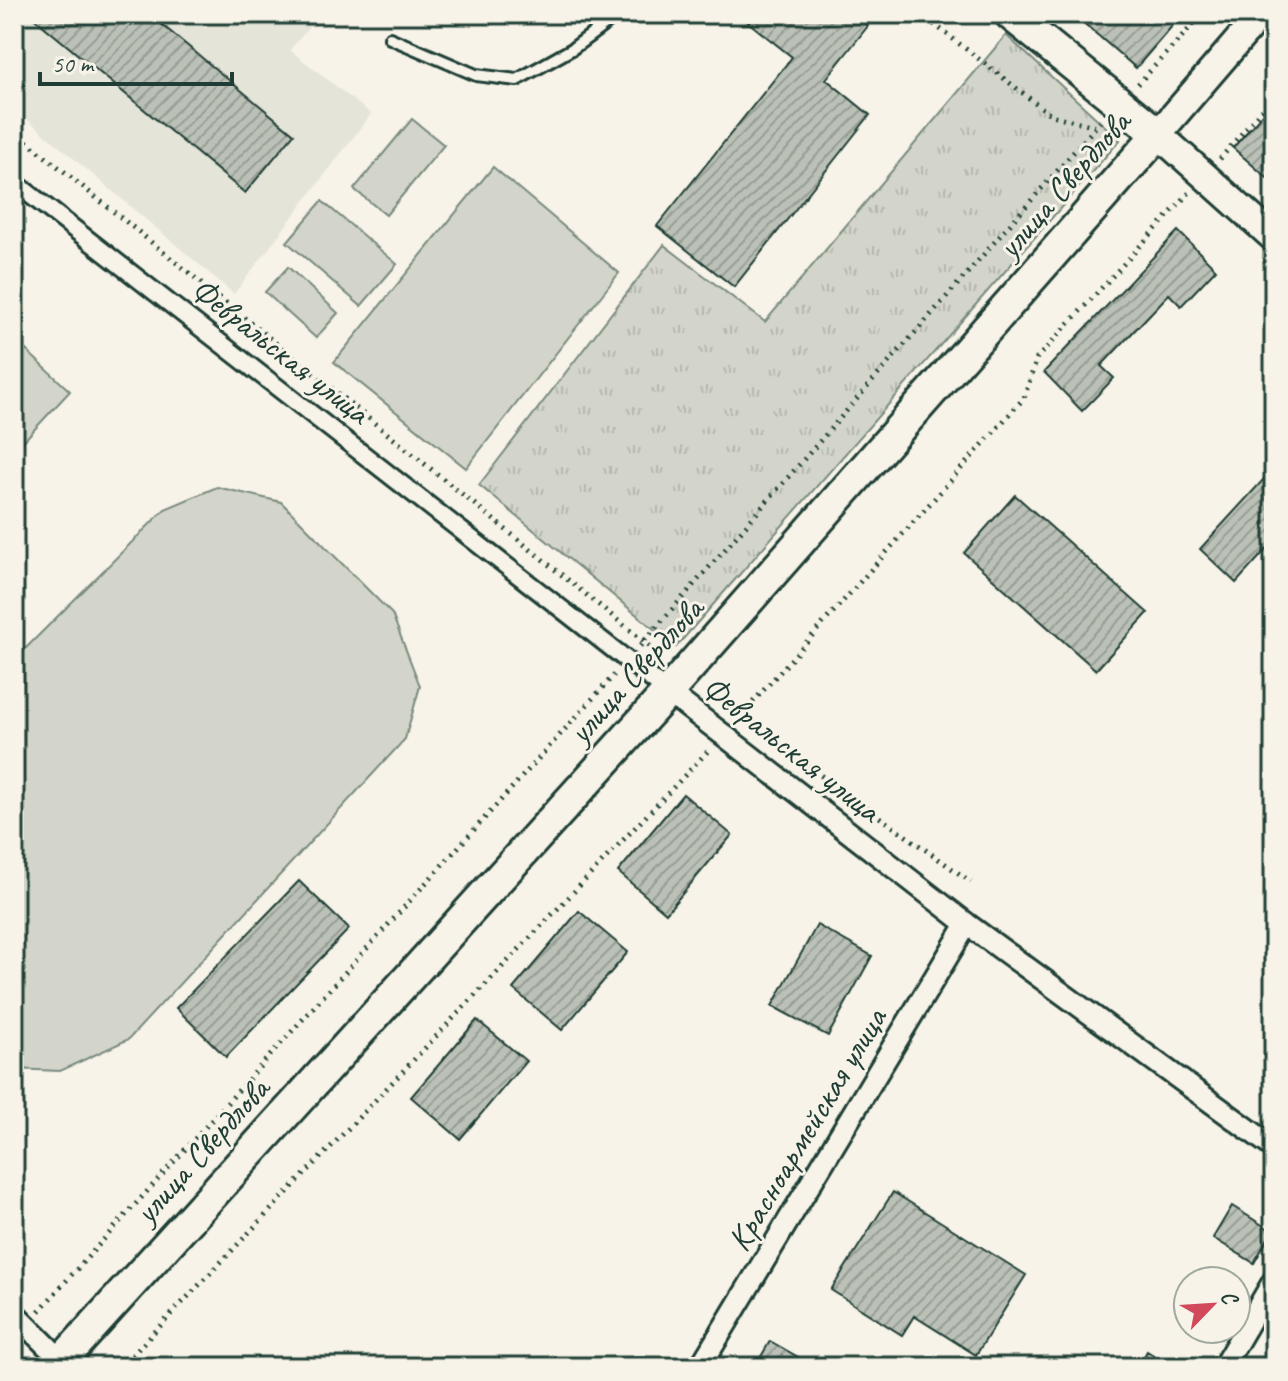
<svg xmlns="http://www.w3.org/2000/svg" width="1288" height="1381" font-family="Caveat,sans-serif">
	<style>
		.built { fill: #e5e4d9 }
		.park { fill: url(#park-tufts); stroke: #79897f; stroke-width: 2 }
		.pitch { fill: #d3d5ca; stroke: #79897f; stroke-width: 2 }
		.building { fill: url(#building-hatch); stroke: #1f3d34; stroke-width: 2 }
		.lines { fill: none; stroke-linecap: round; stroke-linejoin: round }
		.service-casing { stroke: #1f3d34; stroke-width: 16 }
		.pedestrian-casing { stroke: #1f3d34; stroke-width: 22 }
		.minor-casing { stroke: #1f3d34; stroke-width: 26 }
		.tertiary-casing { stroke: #1f3d34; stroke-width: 32 }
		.secondary-casing { stroke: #1f3d34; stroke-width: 36 }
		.path { stroke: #1f3d34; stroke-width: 5; stroke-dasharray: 2 6; stroke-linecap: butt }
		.service { stroke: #f7f3e8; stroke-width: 10 }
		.pedestrian { stroke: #f7f3e8; stroke-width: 16 }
		.minor { stroke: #f7f3e8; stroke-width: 20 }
		.tertiary { stroke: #f7f3e8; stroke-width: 26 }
		.secondary { stroke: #f7f3e8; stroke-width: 30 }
		.labels { text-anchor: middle; stroke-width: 6; stroke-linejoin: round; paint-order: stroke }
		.street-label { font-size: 34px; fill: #1f3d34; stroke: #f7f3e8 }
	</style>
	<defs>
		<pattern id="park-tufts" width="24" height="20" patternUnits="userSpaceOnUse" patternTransform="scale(2)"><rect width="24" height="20" fill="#d3d5ca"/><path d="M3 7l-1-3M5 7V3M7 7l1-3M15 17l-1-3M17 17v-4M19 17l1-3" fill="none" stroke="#b5b8ae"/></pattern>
		<pattern id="building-hatch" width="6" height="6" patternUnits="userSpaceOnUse" patternTransform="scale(2)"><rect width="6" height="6" fill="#bbc1b6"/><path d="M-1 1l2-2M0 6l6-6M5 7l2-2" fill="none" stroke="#979e95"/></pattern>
	</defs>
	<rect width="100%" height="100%" fill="#f7f3e8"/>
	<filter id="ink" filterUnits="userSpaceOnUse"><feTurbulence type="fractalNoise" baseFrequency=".0125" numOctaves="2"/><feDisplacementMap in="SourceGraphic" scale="16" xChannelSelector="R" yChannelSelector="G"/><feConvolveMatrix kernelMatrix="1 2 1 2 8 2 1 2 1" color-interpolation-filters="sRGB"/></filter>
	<g filter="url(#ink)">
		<path class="built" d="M14 14H320L290 50 371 114 234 294 14 108Z"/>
		<path class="park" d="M1006 35 1120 140 676 647 479 485 664 245 765 322Z"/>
		<path class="pitch" d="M412 119 444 145 386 215 354 189Z
			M493 167 619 273 466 468 334 362Z
			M322 201 397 264 361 306 287 242Z
			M288 267 338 313 316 338 265 292Z
			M14 339 70 391 18 447 14 443Z
			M217 487 281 502 392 614 420 686 405 739 129 1039 60 1071 14 1069V660L165 509Z"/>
		<path class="building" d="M29 14H149L294 134 245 193Z
			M738 14H853L868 26 826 79 870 115 734 287 657 226 792 57Z
			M1073 14H1161L1173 25 1136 68Z
			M1274 100V184L1233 148Z
			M1178 231 1216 269 1181 306 1169 294 1101 366 1114 378 1082 411 1044 372Z
			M1274 468V541L1236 583 1200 549Z
			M1015 495 1148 613 1096 670 964 553Z
			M683 794 732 835 666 913 618 872Z
			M299 881 349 929 226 1057 176 1008Z
			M579 911 628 952 562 1030 513 989Z
			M817 925 872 956 828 1036 772 1006Z
			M477 1020 526 1061 460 1139 411 1097Z
			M893 1192 1026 1275 976 1355 914 1316 902 1335 831 1290Z
			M1232 1206 1272 1231 1254 1263 1213 1238Z
			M770 1341 812 1365 811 1367H755Z
			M1147 1351 1173 1367H1138Z"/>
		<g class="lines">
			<g class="service-casing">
				<path id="service" d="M390 38 476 75 517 80 572 49 619 14"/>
			</g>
			<g class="pedestrian-casing">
				<path id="pedestrian" d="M14 182 668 692"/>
			</g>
			<g class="minor-casing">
				<path id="minor" d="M668 692 967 924 1274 1148
					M14 1313 62 1361
					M700 1367 967 924
					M1223 1367 1274 1280"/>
			</g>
			<g class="tertiary-casing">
				<path id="tertiary" d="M1261 14 1158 134 1274 238"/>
			</g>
			<g class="secondary-casing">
				<path id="secondary" d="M56 1367 668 692 1158 134 1010 14"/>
			</g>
			<path class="path" d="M921 14 1051 115 1094 126
				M1138 84 1203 14
				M14 131 663 657
				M1220 159 1274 95
				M640 646 1100 122
				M737 720 1024 398 1037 358 1189 193
				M775 743 971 882
				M39 1311 614 675
				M121 1367 708 751"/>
			<use href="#service" class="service"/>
			<use href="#pedestrian" class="pedestrian"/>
			<use href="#minor" class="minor"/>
			<use href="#tertiary" class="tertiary"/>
			<use href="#secondary" class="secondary"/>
		</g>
	</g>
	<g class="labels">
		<g class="street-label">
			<text transform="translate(1063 184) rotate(-49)" y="12">улица Свердлова</text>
			<text transform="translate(281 350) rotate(38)" y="12">Февральская улица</text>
			<text transform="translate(635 670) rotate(-48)" y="12">улица Свердлова</text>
			<text transform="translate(792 748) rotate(38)" y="12">Февральская улица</text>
			<text transform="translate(806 1129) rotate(-59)" y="12">Красноармейская улица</text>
			<text transform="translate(201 1150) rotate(-48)" y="12">улица Свердлова</text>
		</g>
	</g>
	<rect width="1288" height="1381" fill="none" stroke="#f7f3e8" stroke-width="48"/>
	<rect x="24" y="24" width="1240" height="1333" fill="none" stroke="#1f3d34" stroke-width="3" filter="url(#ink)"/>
	<g transform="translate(1212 1305) rotate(65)"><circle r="38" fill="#f7f3e8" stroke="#a1aaa0" stroke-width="2"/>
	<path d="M0-6L14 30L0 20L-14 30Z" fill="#d1495b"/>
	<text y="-12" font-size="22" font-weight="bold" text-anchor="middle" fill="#1f3d34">С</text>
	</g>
	<path d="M40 72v12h192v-12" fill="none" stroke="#1f3d34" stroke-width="4"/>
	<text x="52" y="72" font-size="24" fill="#1f3d34" stroke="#f7f3e8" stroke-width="6" paint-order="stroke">50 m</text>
</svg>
